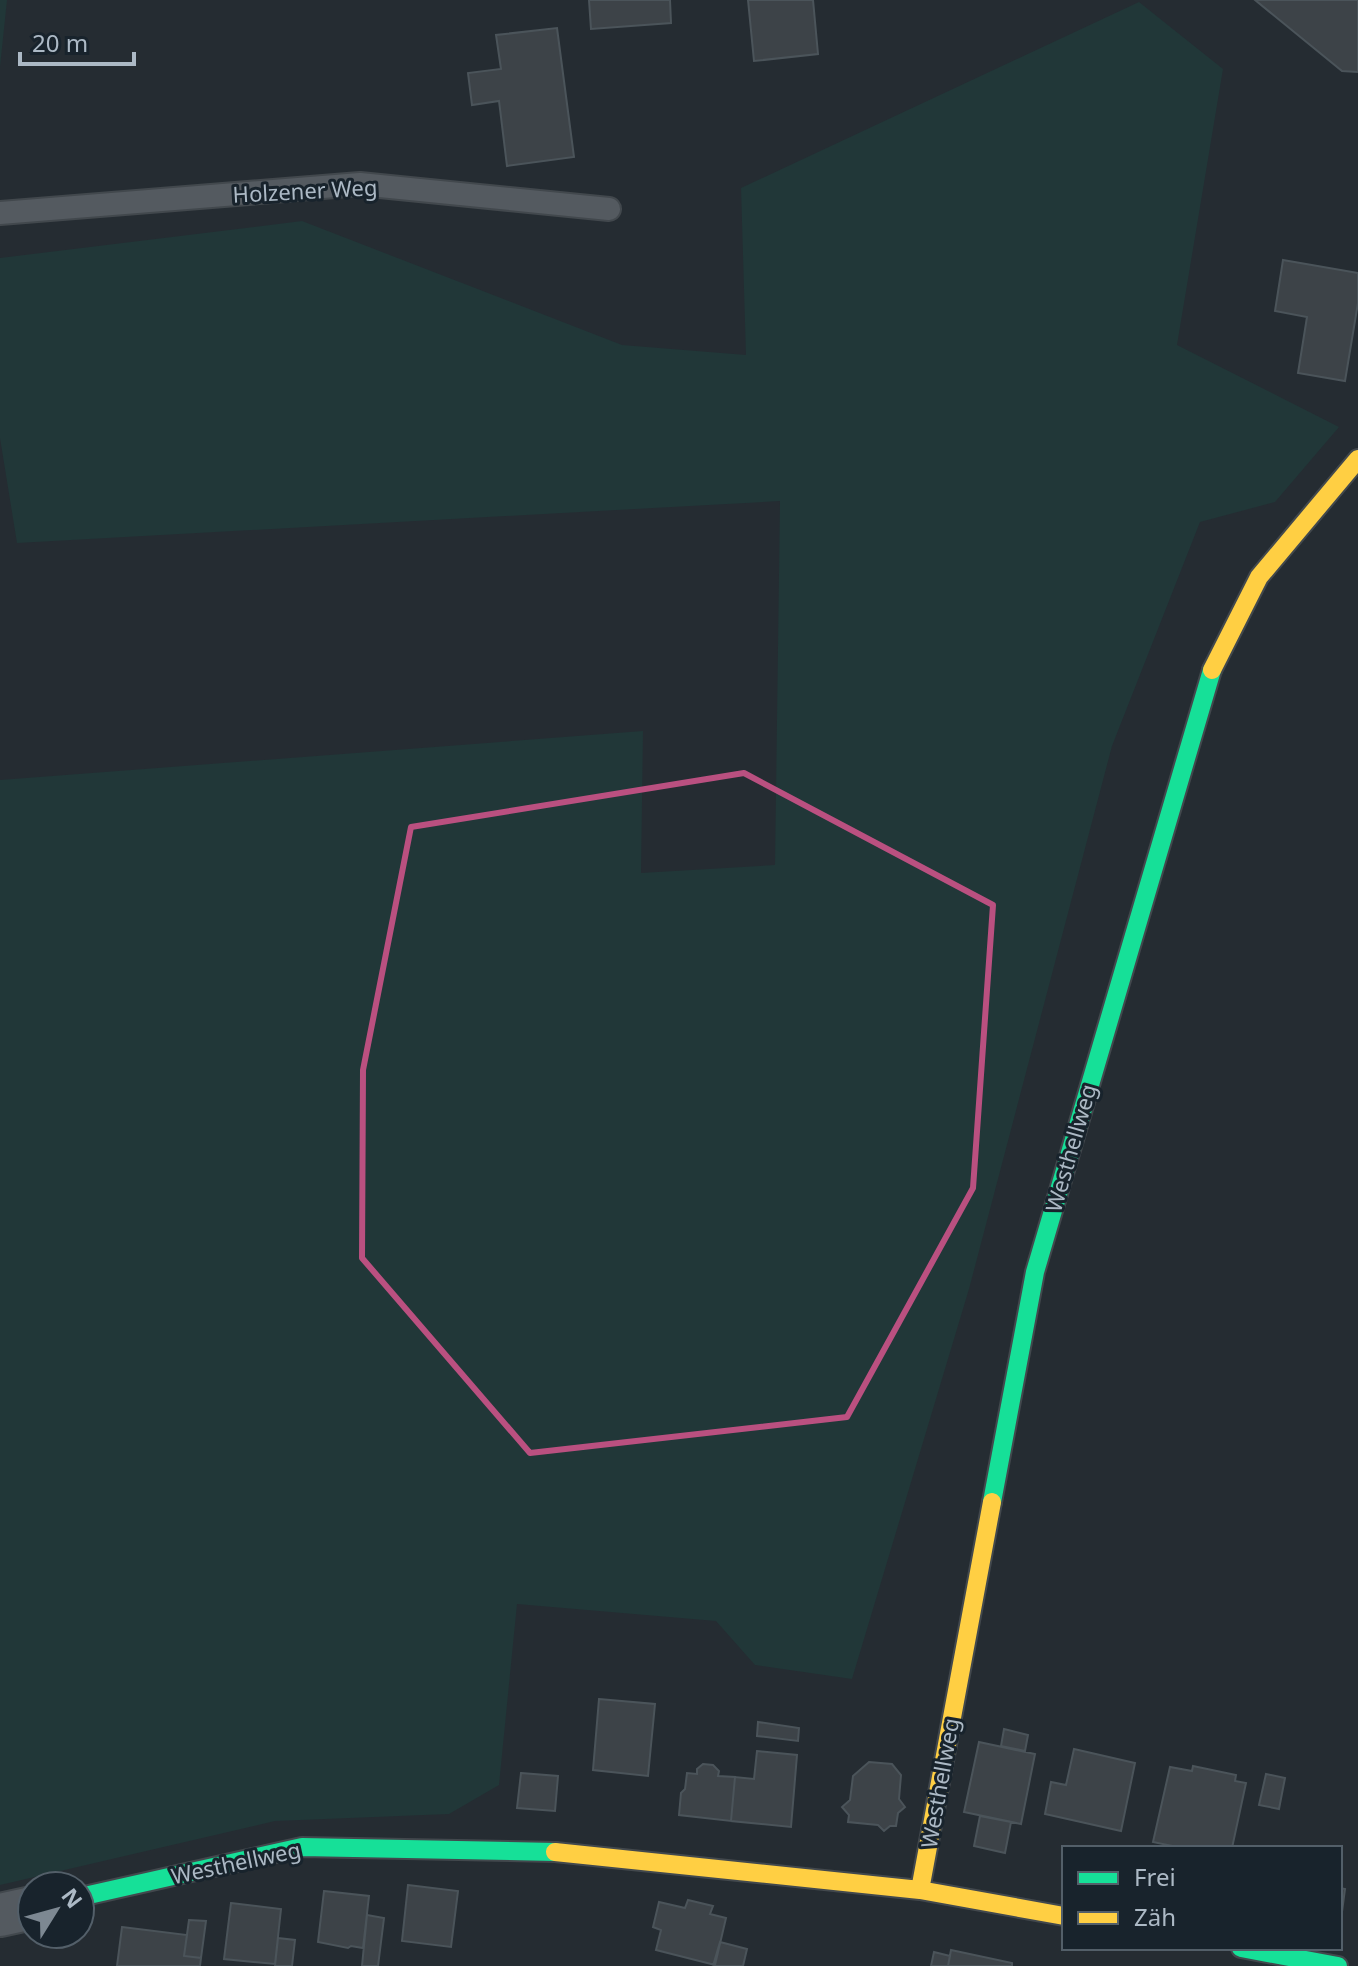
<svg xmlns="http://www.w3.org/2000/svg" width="1358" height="1966" font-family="'Noto Sans',sans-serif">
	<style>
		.green { fill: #213738 }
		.building { fill: #3d4348; stroke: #4b545a; stroke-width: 2 }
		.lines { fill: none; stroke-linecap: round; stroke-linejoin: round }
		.lane-casing { stroke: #42484d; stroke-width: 26 }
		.street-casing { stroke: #42484d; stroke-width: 46 }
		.fast-casing { stroke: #42484d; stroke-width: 22 }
		.slow-casing { stroke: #42484d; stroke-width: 22 }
		.lane { stroke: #545a60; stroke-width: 22 }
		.street { stroke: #545a60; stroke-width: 42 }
		.fast { stroke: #16e098; stroke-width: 18 }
		.slow { stroke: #ffcf43; stroke-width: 18 }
		.marked { fill: none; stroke: #ba5080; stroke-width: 6; stroke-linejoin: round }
		.labels { text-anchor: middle; stroke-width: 6; stroke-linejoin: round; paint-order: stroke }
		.street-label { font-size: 22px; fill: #acb9c5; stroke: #18232c }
	</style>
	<rect width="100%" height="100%" fill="#252c32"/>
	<path class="green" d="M0 0H7L0 67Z
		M1139 2 1223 69 1177 345 1339 427 1275 502 1200 522 1112 746 969 1289 852 1679 755 1665 716 1621 517 1604 499 1785 449 1814 275 1821 0 1885V780L643 731 641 873 775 865 780 501 17 543 0 438V258L302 221 622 345 746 355 741 188Z"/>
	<path class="building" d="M589 0H670L671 23 591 29Z
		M748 0H813L818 54 754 61Z
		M1255 0H1358V72L1342 71Z
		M557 28 574 157 507 166 499 101 472 105 468 73 501 69 496 35Z
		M1283 260 1358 273V303L1345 381 1298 373 1307 317 1275 311Z
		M599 1699 655 1704 648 1776 593 1770Z
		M758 1722 799 1728 798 1741 757 1736Z
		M1004 1729 1028 1735 1025 1751 1001 1746Z
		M979 1742 1035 1754 1021 1824 964 1812Z
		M1074 1749 1135 1763 1121 1831 1045 1814 1051 1782 1066 1785Z
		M757 1751 797 1755 791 1827 731 1821 735 1777 754 1779Z
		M869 1762 892 1764 901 1775 899 1799 905 1807 898 1813 896 1826H890L884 1831 878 1825 848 1822 849 1815 842 1807 850 1800 853 1776Z
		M703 1764 713 1765 719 1771 718 1776 735 1777 731 1821 679 1815 681 1793 685 1789 687 1773 697 1774V1769Z
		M1193 1766 1236 1775 1235 1781 1246 1783 1232 1848H1182L1153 1842 1170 1767 1192 1771Z
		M521 1773 558 1776 555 1811 517 1808Z
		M1266 1774 1285 1778 1279 1809 1259 1805Z
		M980 1816 1011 1822 1005 1853 974 1846Z
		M408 1885 458 1891 451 1947 402 1941Z
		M1340 1888 1345 1889 1340 1927Z
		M324 1891 369 1896 363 1948 351 1946 348 1948 318 1942Z
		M688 1900 713 1906 710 1914 726 1918 715 1965 656 1950 661 1930 653 1927 659 1902 685 1908Z
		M231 1903 281 1909 275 1964 224 1959Z
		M367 1915 384 1918 378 1966H362Z
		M189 1920 206 1921 201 1958 184 1956Z
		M122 1927 187 1935 184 1956 201 1958 200 1966H117Z
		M278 1938 295 1940 292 1966H275Z
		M720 1942 747 1949 743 1966H713Z
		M951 1950 1012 1963V1966H948Z
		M934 1952 950 1956 948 1966H931Z"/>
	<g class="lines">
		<g class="lane-casing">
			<path id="lane" d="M0 213 360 184 609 209"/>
		</g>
		<g class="street-casing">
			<path id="street" d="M0 1915 32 1908"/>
		</g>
		<g class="fast-casing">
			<path id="fast" d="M992 1502 1035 1272 1212 670
				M80 1897 302 1847 555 1852
				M1241 1948 1338 1966"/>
		</g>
		<g class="slow-casing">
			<path id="slow" d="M1212 670 1259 577 1358 459
				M555 1852 920 1890 1064 1916
				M920 1890 992 1502"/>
		</g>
		<use href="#lane" class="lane"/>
		<use href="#street" class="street"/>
		<use href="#fast" class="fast"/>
		<use href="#slow" class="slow"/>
	</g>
	<path class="marked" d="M744 773 993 905 973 1188 847 1417 530 1453 362 1258 363 1070 411 827Z"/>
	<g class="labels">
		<g class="street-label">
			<text transform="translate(305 191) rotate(-3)" y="8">Holzener Weg</text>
			<text transform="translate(1071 1148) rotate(-74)" y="8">Westhellweg</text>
			<text transform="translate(940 1783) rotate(-80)" y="8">Westhellweg</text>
			<text transform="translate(236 1863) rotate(-12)" y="8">Westhellweg</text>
		</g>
	</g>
	<rect x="1062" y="1846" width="280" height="104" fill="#18232c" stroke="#535f69" stroke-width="2"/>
	<rect x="1078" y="1872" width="40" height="12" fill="#16e098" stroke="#535f69" stroke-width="2"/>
	<text x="1134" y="1886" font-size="24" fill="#acb9c5">Frei</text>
	<rect x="1078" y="1912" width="40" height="12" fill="#ffcf43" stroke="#535f69" stroke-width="2"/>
	<text x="1134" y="1926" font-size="24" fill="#acb9c5">Zäh</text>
	<g transform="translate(56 1910) rotate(53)"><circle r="38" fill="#18232c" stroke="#535f69" stroke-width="2"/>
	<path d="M0-6L14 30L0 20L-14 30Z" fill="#7d8892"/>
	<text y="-12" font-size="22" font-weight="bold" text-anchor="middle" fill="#acb9c5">N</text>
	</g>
	<path d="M20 52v12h114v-12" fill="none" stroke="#acb9c5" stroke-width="4"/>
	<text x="32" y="52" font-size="24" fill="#acb9c5" stroke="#18232c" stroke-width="6" paint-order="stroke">20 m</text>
</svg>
